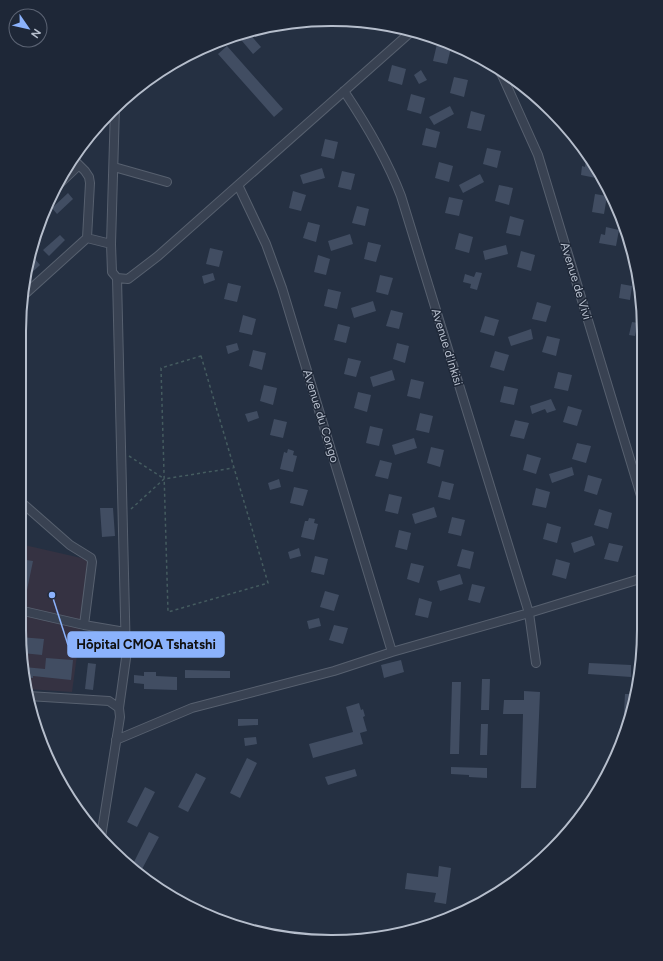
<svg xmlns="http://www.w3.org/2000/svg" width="663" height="961" font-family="Figtree,sans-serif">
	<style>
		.medical { fill: #353242 }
		.building { fill: #414d62 }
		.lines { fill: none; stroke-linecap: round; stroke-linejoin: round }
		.minor-casing { stroke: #57606f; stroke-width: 10 }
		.path { stroke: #455c60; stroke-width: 1.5; stroke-dasharray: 3 3; stroke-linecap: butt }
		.minor { stroke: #394252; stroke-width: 8 }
		.labels { text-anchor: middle; stroke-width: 3; stroke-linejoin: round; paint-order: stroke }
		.street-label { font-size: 12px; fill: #b6becc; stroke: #1e2737 }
		.rim { fill: none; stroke: #b6becc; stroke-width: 2 }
		.leader { fill: none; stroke: #8bb2fc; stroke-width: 1.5 }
		.callout-dot { fill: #8bb2fc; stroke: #1e2737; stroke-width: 1.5 }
		.callout { fill: #8bb2fc; stroke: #8bb2fc; stroke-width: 1.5 }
		.callout-label { font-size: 13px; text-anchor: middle; font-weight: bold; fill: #111 }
	</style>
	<rect width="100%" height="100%" fill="#253042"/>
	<path class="medical" d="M20 544 90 560 72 692 27 689 19 629Z"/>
	<path class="building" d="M248 32 261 47 253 54 237 35Z
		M437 44 451 48 447 64 433 61Z
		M227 46 283 109 274 117 218 54Z
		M392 65 406 69 402 85 388 81Z
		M421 70 427 80 419 84 414 75Z
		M454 77 468 80 464 97 450 93Z
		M411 94 425 98 421 114 407 110Z
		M450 106 454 114 434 125 429 117Z
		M471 111 485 115 481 131 467 128Z
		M426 128 440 132 436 148 422 145Z
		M325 139 338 142 334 159 321 156Z
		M487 148 501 151 497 168 483 164Z
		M586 158 597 172 596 178 581 175 582 166 585 167Z
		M439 162 453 166 449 182 435 178Z
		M322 168 325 178 303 184 300 175Z
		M342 171 355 174 351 190 338 187Z
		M480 174 484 182 463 193 459 185Z
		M499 185 513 188 509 205 495 201Z
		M293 191 306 195 301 211 289 208Z
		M68 193 73 199 57 214 52 208Z
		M595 194 607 196 604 214 592 212Z
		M449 197 463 200 459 216 445 213Z
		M357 206 369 209 365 226 352 223Z
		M510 216 524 220 520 236 506 233Z
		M308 222 320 225 316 242 303 238Z
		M606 227 619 230 616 246 599 243 601 234 605 235Z
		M459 233 473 237 469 253 455 249Z
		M350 234 353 244 331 251 328 241Z
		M60 235 65 240 49 256 43 250Z
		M368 242 381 245 376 262 364 259Z
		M506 245 508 254 485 260 483 251Z
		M210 248 223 251 219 267 206 264Z
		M521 251 535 255 531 271 517 267Z
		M318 255 330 259 326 275 314 272Z
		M35 259 40 265 25 279 27 267Z
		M476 272 482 273 477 290 470 288 471 284 463 282 465 274 474 277Z
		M213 273 215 280 204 284 202 276Z
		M380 275 393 278 388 295 376 292Z
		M228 283 241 286 237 302 224 299Z
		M621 284 632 286 630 300 619 298Z
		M328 289 341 292 337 309 324 306Z
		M373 301 376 311 354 318 351 308Z
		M537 302 551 306 546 322 532 319Z
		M391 310 403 313 399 329 386 326Z
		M243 315 256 319 252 335 239 332Z
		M485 316 499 320 494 336 480 332Z
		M632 322 638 323 635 336 629 335Z
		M338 324 350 327 346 343 334 340Z
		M531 329 533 339 511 346 508 337Z
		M547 336 560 339 556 356 542 352Z
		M237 343 239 350 228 354 226 346Z
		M397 343 409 346 405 363 393 359Z
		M253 350 266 353 262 370 249 366Z
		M495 351 509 355 504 371 490 367Z
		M348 358 361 361 356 377 344 374Z
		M392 370 395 380 373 387 370 377Z
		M558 372 572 375 568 391 554 388Z
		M411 379 424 382 420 399 407 396Z
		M264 385 277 388 273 405 260 401Z
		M504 386 518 389 514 405 500 402Z
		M358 392 371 395 367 412 354 408Z
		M551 399 556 410 547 413 545 409 532 414 530 406Z
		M568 406 582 410 577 426 563 422Z
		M257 411 259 418 248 422 245 414Z
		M420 413 433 416 429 433 416 430Z
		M274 419 287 422 283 438 270 435Z
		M515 420 529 423 524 439 510 436Z
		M370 426 383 429 379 446 366 443Z
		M414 438 417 448 395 455 392 445Z
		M577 443 591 446 586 463 572 459Z
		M431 447 444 450 440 467 427 463Z
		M288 449 294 451 293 455 297 456 293 472 280 469 284 452 287 453Z
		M527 454 541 458 536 474 523 470Z
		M380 460 392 463 388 479 375 476Z
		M572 467 574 475 552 483 549 474Z
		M588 475 602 479 597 495 584 491Z
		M279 479 281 487 270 490 268 483Z
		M442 481 454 484 450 500 438 497Z
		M294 487 308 490 303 506 290 503Z
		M536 488 550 492 546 508 532 505Z
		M389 494 402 497 398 514 385 511Z
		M434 507 437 517 415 524 412 514Z
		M100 508H113L115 536 102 537Z
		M599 509 612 513 608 529 594 525Z
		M452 517 465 520 461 536 448 533Z
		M309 518 315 519 314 523 318 524 314 540 301 537 305 521H308Z
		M547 523 561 527 557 543 543 539Z
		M399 530 411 533 407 550 395 547Z
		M592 536 595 545 574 553 571 543Z
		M609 543 623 546 618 562 604 559Z
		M299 548 301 556 290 559 288 552Z
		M462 549 474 552 470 569 457 566Z
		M315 556 328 559 324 575 311 572Z
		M20 559 33 561 27 590 20 589Z
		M556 559 570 563 566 579 552 575Z
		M411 563 424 566 419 583 407 579Z
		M460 574 463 584 440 591 437 581Z
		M472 584 485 587 480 603 468 600Z
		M325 591 339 595 334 611 320 607Z
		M419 598 432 602 428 618 415 615Z
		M319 618 321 626 309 629 307 621Z
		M334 625 348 628 343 644 329 640Z
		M20 637 44 639 42 655 22 653Z
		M46 658 73 660 71 680 33 676V678L25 677 24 667 45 669Z
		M401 660 404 672 384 678 381 665Z
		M88 663 96 664 93 690 85 689Z
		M589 663 631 665V677L588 674Z
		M185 670 230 671V678H185Z
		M144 672H156V676L177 677V690L144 689V684L134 683V675L144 676Z
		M482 679H490L489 710H481Z
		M452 682H461L459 754H450Z
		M524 691 540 692 536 788H521L523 714H503L504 700H524Z
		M625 694H636L635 700 626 732 623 731Z
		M359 703 361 710 363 709 365 716 363 717 367 731 360 733 363 744 313 758 309 744 353 732 346 707Z
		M238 719H258V725L238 726Z
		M481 724H488L487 755H480Z
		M256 737 257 744 245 746 244 738Z
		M247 758 257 763 240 798 230 793Z
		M451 767 487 768V778L469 777V775L451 774Z
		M355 769 357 776 328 785 325 777Z
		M196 773 206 778 188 812 178 807Z
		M145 787 155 792 137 827 127 822Z
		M149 832 159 837 141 871 132 866Z
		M439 866 451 868 446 904 434 902 436 893 405 889 407 873 438 877Z"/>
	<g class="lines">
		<g class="minor-casing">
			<path id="minor" d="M497 67 502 75 538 155 642 499
				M344 91C366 124 387 159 401 196L529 613 536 663
				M73 159 85 171 89 177 90 183 87 238 111 244
				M114 167 167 182
				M238 185 266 244 282 288 392 652
				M57 186 79 165
				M117 278 128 279 158 256 412 31
				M25 294 87 238
				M21 502 70 545 91 558 92 562 84 625
				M19 610 84 625 125 632
				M28 696 109 701 119 708
				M116 740 192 708 334 671 392 652 529 613 643 578
				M101 837 120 717 119 708 126 658 117 278 112 272 111 244 115 107"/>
		</g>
		<path class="path" d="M201 356 268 583 168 612 161 368Z
			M129 456 163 478
			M131 509 164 479 233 468"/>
		<use href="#minor" class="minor"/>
	</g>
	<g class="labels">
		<g class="street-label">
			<text transform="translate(576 281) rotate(73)" y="4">Avenue de Vivi</text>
			<text transform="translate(447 347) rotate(73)" y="4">Avenue d'Inkisi</text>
			<text transform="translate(321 416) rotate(73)" y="4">Avenue du Congo</text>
		</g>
	</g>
	<path d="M0 0H663V961H0ZM331 26H332A305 305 0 0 1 637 331V630A305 305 0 0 1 332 935H331A305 305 0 0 1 26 630V331A305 305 0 0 1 331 26Z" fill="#1e2737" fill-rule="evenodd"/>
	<path class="rim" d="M331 26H332A305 305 0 0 1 637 331V630A305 305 0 0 1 332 935H331A305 305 0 0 1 26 630V331A305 305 0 0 1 331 26Z"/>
	<path class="leader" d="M52 595L68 645"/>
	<circle class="callout-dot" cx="52" cy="595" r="4"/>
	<rect class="callout" x="68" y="632" width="156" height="25" rx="4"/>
	<g class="callout-label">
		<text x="146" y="649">Hôpital CMOA Tshatshi</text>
	</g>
	<g transform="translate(28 28) rotate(124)"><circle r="19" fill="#1e2737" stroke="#5b6373"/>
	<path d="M0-3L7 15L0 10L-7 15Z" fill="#8bb2fc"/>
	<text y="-6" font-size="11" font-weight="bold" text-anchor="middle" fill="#b6becc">N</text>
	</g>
</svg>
